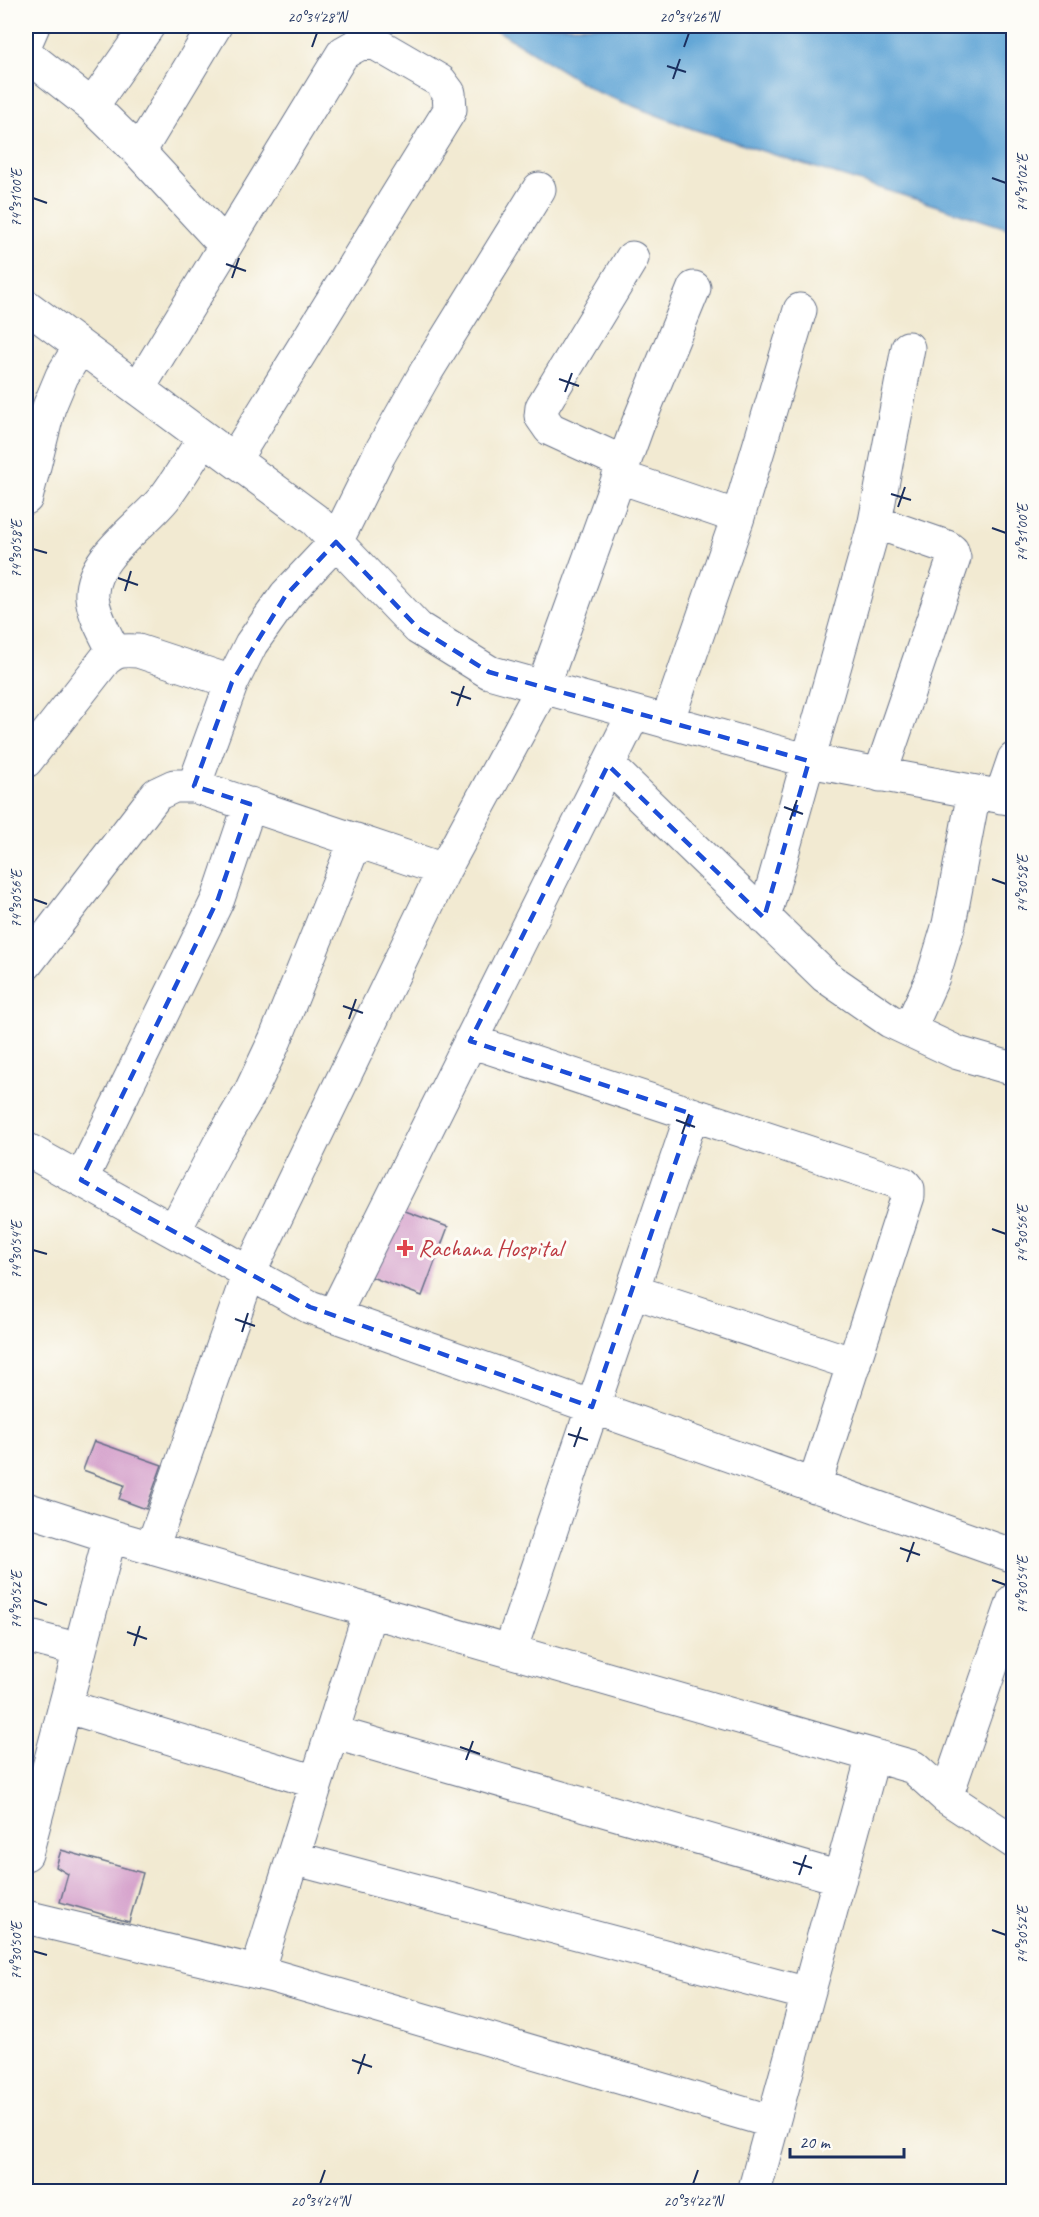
<svg xmlns="http://www.w3.org/2000/svg" width="1039" height="2217" font-family="Caveat,sans-serif">
	<style>
		.water { fill: #60a5d6; stroke: #3e6a9a; stroke-width: 1.5 }
		.building { fill: #d29ac8 }
		.lines { fill: none; stroke-linecap: round; stroke-linejoin: round }
		.minor-casing { stroke: #667087; stroke-width: 35 }
		.minor { stroke: #fff; stroke-width: 33 }
		.marked { fill: none; stroke: #1d4ed8; stroke-width: 4.5; stroke-dasharray: 12 8; stroke-linejoin: round }
		.ticks { fill: none; stroke: #1b2f5e; stroke-width: 2 }
		.health-dot { fill: #e0444e; stroke: #fdfcf7; stroke-width: 2 }
		.labels { text-anchor: middle; stroke-width: 6; stroke-linejoin: round; paint-order: stroke }
		.health-label { font-size: 24px; fill: #be3a42; stroke: #fdfcf7; text-anchor: start }
		.neatline { fill: none; stroke: #1b2f5e; stroke-width: 2 }
		.ticks-label { font-size: 15px; text-anchor: middle; fill: #1b2f5e }
	</style>
	<rect width="100%" height="100%" fill="#fdfcf7"/>
	<filter id="ink" filterUnits="userSpaceOnUse"><feTurbulence type="fractalNoise" baseFrequency=".0167" numOctaves="2"/><feDisplacementMap in="SourceGraphic" scale="12" xChannelSelector="R" yChannelSelector="G"/><feConvolveMatrix kernelMatrix="1 2 1 2 8 2 1 2 1" color-interpolation-filters="sRGB"/></filter>
	<filter id="wash" filterUnits="userSpaceOnUse"><feTurbulence type="fractalNoise" baseFrequency=".008" numOctaves="4" result="noise"/><feDisplacementMap in="SourceGraphic" scale="24" xChannelSelector="R" yChannelSelector="G"/><feGaussianBlur stdDeviation="1.35" result="paint"/><feColorMatrix in="noise" values="0 0 0 0 0 0 0 0 0 0 0 0 0 0 0 0 0 1.4 0 .05"/><feComposite in="paint" operator="in"/></filter>
	<g filter="url(#wash)">
		<rect width="100%" height="100%" fill="#f2ead2"/>
		<path class="water" d="M490 26H1013V230L693 129 597 92Z"/>
		<g id="blocks">
			<path class="building" d="M392 1206 448 1227 422 1296 366 1275Z
				M94 1441 162 1465 146 1509 119 1499 124 1485 83 1470Z
				M61 1850 143 1873 129 1922 60 1902 68 1874 56 1867Z"/>
		</g>
	</g>
	<g filter="url(#ink)">
		<use href="#blocks" fill-opacity="0" stroke="#667087" stroke-width="1.5"/>
		<g class="lines">
			<g class="minor-casing">
				<path id="minor" d="M26 42 33 26
					M26 54 92 106 139 152 225 245
					M92 106 148 26
					M139 152 215 26
					M26 306 315 520 418 628 489 672 809 761 1014 799
					M138 389 343 53 359 44 373 42 440 81 449 93 450 110 234 460
					M624 463 550 429 541 416 542 407 632 258
					M620 477 738 517
					M26 498 49 407 62 376 80 347
					M875 522 947 547 952 551 954 558 880 775
					M114 652C106 635 94 616 92 597 89 558 145 524 166 496 180 477 192 457 204 438
					M667 722 738 517 800 310
					M26 761 105 660C116 650 123 650 138 651L232 682
					M608 765 825 976 890 1021 958 1053 1014 1069
					M194 786 232 682 251 644 286 595 336 542 379 455 426 372 539 189
					M1001 797 1014 759
					M764 918 875 522 908 348
					M26 964 157 794 174 786H194L444 870
					M909 1030 933 977 949 924 974 792
					M470 1041 904 1184 908 1189V1196L814 1486
					M26 1149 310 1307 1014 1556
					M81 1180 218 899 250 804
					M174 1231 219 1145 250 1093 275 1040 356 840
					M632 1291 854 1364
					M334 1315 634 713
					M26 1509 110 1536
					M152 1548 249 1273 444 870 543 687 638 424 694 288
					M26 1636 80 1650
					M510 1651 692 1114
					M65 1706 316 1782
					M332 1732 840 1878
					M946 1797 1014 1600
					M26 1854 110 1536 913 1767 946 1797 1014 1842
					M293 1858 808 1994
					M26 1917 273 1976 773 2122
					M257 1972 370 1611
					M754 2192 873 1756"/>
			</g>
			<use href="#minor" class="minor"/>
		</g>
	</g>
	<path class="marked" d="M336 542 418 628 489 672 809 761 764 918 608 765 470 1041 692 1114 592 1407 310 1307 81 1180 218 899 250 804 194 786 232 682 286 595Z"/>
	<path class="ticks" d="M312 47 317 33M684 47 689 33M667 66 686 72M673 79 680 59M992 178 1006 183M33 198 47 203M226 264 246 271M232 278 239 258M559 379 579 386M565 392 572 373M891 494 911 500M898 507 905 487M992 528 1006 533M33 549 47 553M118 578 138 585M125 591 131 571M451 692 471 699M457 706 464 686M784 807 803 814M790 820 797 800M992 879 1006 884M33 899 47 904M343 1006 363 1013M349 1019 356 999M676 1120 695 1127M682 1134 689 1114M992 1229 1006 1234M33 1250 47 1254M235 1319 255 1326M242 1332 248 1313M568 1434 588 1440M574 1447 581 1427M900 1548 920 1555M907 1562 914 1542M992 1580 1006 1585M33 1600 47 1605M127 1632 147 1639M134 1646 140 1626M460 1747 480 1754M466 1760 473 1741M793 1862 812 1868M799 1875 806 1855M992 1930 1006 1935M33 1951 47 1955M352 2060 372 2067M358 2074 365 2054M320 2184 325 2170M693 2184 698 2170"/>
	<path class="health-dot" d="M402 1239h6v6h6v6h-6v6h-6v-6h-6v-6h6z"/>
	<g class="labels">
		<g class="health-label">
			<text x="418" y="1256">Rachana Hospital</text>
		</g>
	</g>
	<rect width="1039" height="2217" fill="none" stroke="#fdfcf7" stroke-width="66"/>
	<path d="M790 2148v9h114v-9" fill="none" stroke="#1b2f5e" stroke-width="3"/>
	<text x="799" y="2148" font-size="18" fill="#1b2f5e" stroke="#fdfcf7" stroke-width="4.5" paint-order="stroke">20 m</text>
	<rect x="33" y="33" width="973" height="2151" class="neatline"/>
	<g class="ticks-label">
		<text x="317" y="22">20°34'28"N</text>
		<text x="689" y="22">20°34'26"N</text>
		<text transform="translate(1022 183) rotate(-90)" y="5">74°31'02"E</text>
		<text transform="translate(16 198) rotate(-90)" y="5">74°31'00"E</text>
		<text transform="translate(1022 533) rotate(-90)" y="5">74°31'00"E</text>
		<text transform="translate(16 549) rotate(-90)" y="5">74°30'58"E</text>
		<text transform="translate(1022 884) rotate(-90)" y="5">74°30'58"E</text>
		<text transform="translate(16 899) rotate(-90)" y="5">74°30'56"E</text>
		<text transform="translate(1022 1234) rotate(-90)" y="5">74°30'56"E</text>
		<text transform="translate(16 1250) rotate(-90)" y="5">74°30'54"E</text>
		<text transform="translate(1022 1585) rotate(-90)" y="5">74°30'54"E</text>
		<text transform="translate(16 1600) rotate(-90)" y="5">74°30'52"E</text>
		<text transform="translate(1022 1935) rotate(-90)" y="5">74°30'52"E</text>
		<text transform="translate(16 1951) rotate(-90)" y="5">74°30'50"E</text>
		<text x="320" y="2206">20°34'24"N</text>
		<text x="693" y="2206">20°34'22"N</text>
	</g>
</svg>
